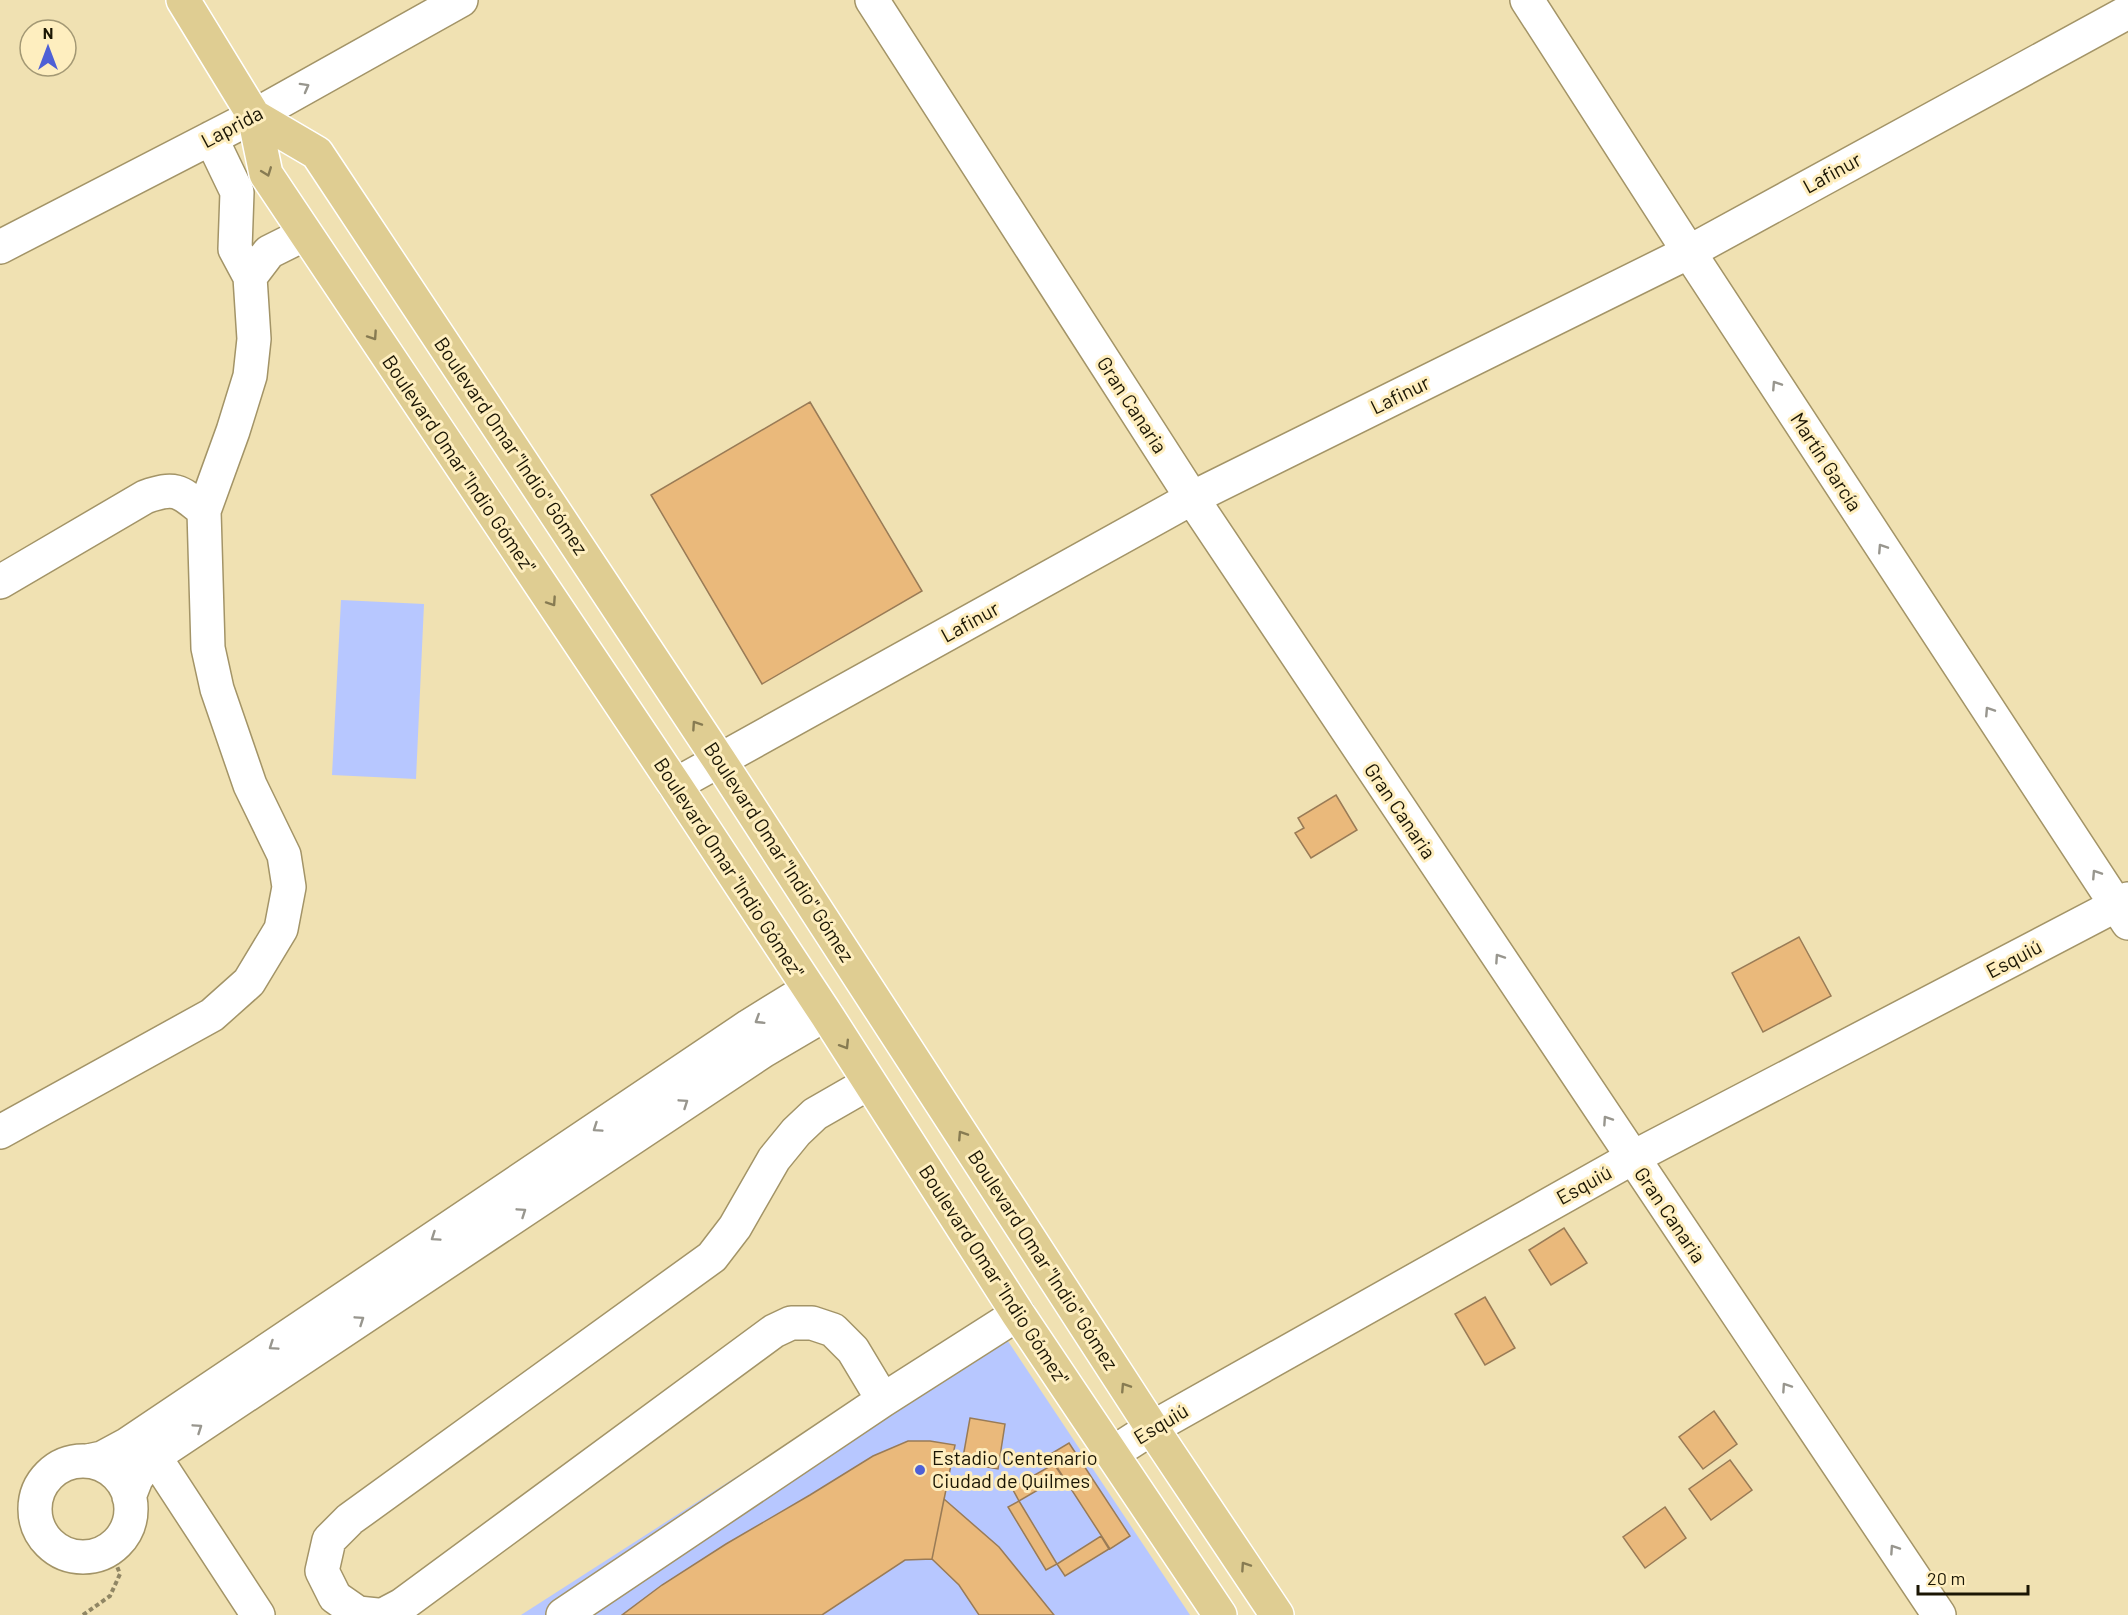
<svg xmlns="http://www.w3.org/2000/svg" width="2128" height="1615" font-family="Barlow,sans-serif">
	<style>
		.green { fill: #b7c7ff }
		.building { fill: #eab97b; stroke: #997b56; stroke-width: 1.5 }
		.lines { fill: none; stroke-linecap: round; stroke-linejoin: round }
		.minor-casing { stroke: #a39467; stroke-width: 36 }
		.major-casing { stroke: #fff; stroke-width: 36 }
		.path { stroke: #908664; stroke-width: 4; stroke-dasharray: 4.5 3; stroke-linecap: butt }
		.minor { stroke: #fff; stroke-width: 33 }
		.major { stroke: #dfcd92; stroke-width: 33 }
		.oneway { stroke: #98968e }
		.oneway2 { stroke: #877b52 }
		.poi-dot { fill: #4e60d6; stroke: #feeebf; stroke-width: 2 }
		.labels { text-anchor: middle; stroke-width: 6; stroke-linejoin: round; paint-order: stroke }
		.street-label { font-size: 20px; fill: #1b1604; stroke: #feeebf }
		.poi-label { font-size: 20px; fill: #1b1604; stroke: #feeebf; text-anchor: start }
	</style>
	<rect width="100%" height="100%" fill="#f0e1b2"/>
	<path class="green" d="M341 600 424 604 416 779 332 775Z
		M990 1314 1190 1615H521Z"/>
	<path class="building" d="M810 402 922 591 762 684 651 495Z
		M1336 795 1357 830 1311 858 1295 833 1304 828 1298 818Z
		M1799 937 1831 996 1763 1032 1732 973Z
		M1564 1228 1587 1263 1551 1285 1529 1250Z
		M1485 1297 1515 1348 1485 1365 1455 1314Z
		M1714 1411 1737 1444 1703 1469 1679 1437Z
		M970 1418 1005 1424 998 1469 962 1463Z
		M908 1441H930L955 1445 932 1559 905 1560 822 1615H622L662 1585 726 1544 810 1495 873 1456Z
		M1069 1443 1130 1536 1110 1549 1049 1455Z
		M1730 1460 1752 1490 1711 1520 1689 1489Z
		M1054 1464 1062 1476 1019 1501 1012 1488Z
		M944 1499 999 1547 1054 1615H979L959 1585 932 1559Z
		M1019 1501 1057 1564 1046 1570 1008 1507Z
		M1665 1507 1686 1538 1645 1568 1623 1537Z
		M1101 1536 1109 1549 1065 1576 1057 1564Z"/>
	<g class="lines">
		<g class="minor-casing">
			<path id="minor" d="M872 0 1192 498 1939 1615
				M1527 0 1689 252 2128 923
				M211 138 237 192 235 249 250 277
				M0 247 254 116 461 0
				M0 582 145 497C176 486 180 491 204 511
				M675 785 1192 498 1689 252 2128 12
				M0 1132 212 1015 249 982 281 929 289 887 284 855 250 785 217 689 208 648 204 511 233 431 250 376 254 339 250 277 269 252 305 234
				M143 1439 258 1615
				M1113 1453 1152 1428 1632 1158 2128 899
				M88 1461 102 1458 128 1444 749 1026 809 989
				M35 1509a48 48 0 1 1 96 0a48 48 0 1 1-96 0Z
				M129 1497 136 1479 149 1460 763 1051 826 1014
				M377 1615 358 1613 335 1597 322 1571 329 1540 350 1519 712 1257 735 1227 774 1159 796 1132 815 1114 869 1083
				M383 1615 402 1605 774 1331 791 1323H812L833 1330 853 1350 883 1400
				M563 1615 883 1400 1018 1314"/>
		</g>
		<g class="major-casing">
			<path id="major" d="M183 0 254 116 266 174 675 785 826 1014 1018 1314 1220 1615
				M254 116 317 153 719 760 1152 1428 1277 1615"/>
		</g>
		<path class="path" d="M83 1615 110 1596 120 1574 110 1548"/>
		<use href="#minor" class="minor"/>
		<use href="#major" class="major"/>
	</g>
	<defs><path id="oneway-chevron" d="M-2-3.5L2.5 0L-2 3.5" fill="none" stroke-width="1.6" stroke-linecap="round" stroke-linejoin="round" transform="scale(1.5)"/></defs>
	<g class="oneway">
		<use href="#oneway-chevron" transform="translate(305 87) rotate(-29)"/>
		<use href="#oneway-chevron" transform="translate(1776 385) rotate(-123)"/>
		<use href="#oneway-chevron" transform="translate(1882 548) rotate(-123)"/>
		<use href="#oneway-chevron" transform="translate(1989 711) rotate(-123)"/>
		<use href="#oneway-chevron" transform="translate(2096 874) rotate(-123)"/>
		<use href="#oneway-chevron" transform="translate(1499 958) rotate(-124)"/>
		<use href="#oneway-chevron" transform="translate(759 1020) rotate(148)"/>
		<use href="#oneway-chevron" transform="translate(684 1103) rotate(-34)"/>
		<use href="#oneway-chevron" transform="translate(1607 1120) rotate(-124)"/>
		<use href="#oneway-chevron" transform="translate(597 1128) rotate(146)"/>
		<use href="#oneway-chevron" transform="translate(522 1212) rotate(-34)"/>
		<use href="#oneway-chevron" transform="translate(435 1237) rotate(146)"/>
		<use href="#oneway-chevron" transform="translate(360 1320) rotate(-34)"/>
		<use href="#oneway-chevron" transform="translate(273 1346) rotate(146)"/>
		<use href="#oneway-chevron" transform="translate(1786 1387) rotate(-124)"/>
		<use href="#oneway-chevron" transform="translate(198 1428) rotate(-34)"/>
		<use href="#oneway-chevron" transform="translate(1894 1549) rotate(-124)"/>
	</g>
	<g class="oneway2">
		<use href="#oneway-chevron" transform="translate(267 172) rotate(69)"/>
		<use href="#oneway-chevron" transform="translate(373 336) rotate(56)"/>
		<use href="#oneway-chevron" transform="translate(552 602) rotate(56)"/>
		<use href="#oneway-chevron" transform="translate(696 725) rotate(-124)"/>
		<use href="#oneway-chevron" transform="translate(845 1045) rotate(58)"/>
		<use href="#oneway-chevron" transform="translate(962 1135) rotate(-123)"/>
		<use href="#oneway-chevron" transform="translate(1125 1387) rotate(-123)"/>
		<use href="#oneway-chevron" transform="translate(1245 1566) rotate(-124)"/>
	</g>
	<circle class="poi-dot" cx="920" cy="1470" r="6"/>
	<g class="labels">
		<g class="street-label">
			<text transform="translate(232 127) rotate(-28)" y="7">Laprida</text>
			<text transform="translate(1832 173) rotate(-29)" y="7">Lafinur</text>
			<text transform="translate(1400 395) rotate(-26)" y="7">Lafinur</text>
			<text transform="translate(1132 405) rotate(57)" y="7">Gran Canaria</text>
			<text transform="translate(511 446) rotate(56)" y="7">Boulevard Omar "Indio" Gómez</text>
			<text transform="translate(1826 462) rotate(57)" y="7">Martín García</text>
			<text transform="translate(459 464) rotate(56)" y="7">Boulevard Omar "Indio Gómez"</text>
			<text transform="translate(970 622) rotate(-29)" y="7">Lafinur</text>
			<text transform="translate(1400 811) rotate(56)" y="7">Gran Canaria</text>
			<text transform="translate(779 852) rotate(57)" y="7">Boulevard Omar "Indio" Gómez</text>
			<text transform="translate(729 868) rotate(57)" y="7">Boulevard Omar "Indio Gómez"</text>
			<text transform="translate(2014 959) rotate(-28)" y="7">Esquiú</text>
			<text transform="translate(1584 1185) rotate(-29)" y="7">Esquiú</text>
			<text transform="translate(1670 1215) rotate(56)" y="7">Gran Canaria</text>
			<text transform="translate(1043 1260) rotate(57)" y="7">Boulevard Omar "Indio" Gómez</text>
			<text transform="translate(994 1275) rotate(57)" y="7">Boulevard Omar "Indio Gómez"</text>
			<text transform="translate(1161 1424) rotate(-31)" y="7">Esquiú</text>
		</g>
		<g class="poi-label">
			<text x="932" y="1465">Estadio Centenario<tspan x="932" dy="23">Ciudad de Quilmes</tspan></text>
		</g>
	</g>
	<g transform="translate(48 48)"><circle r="28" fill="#feeebf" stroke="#a39874" stroke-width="1.5"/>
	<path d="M0-4.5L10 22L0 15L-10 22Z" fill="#4e60d6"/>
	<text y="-9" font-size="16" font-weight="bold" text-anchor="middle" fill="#1b1604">N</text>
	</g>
	<path d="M1918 1585v9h110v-9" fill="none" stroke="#1b1604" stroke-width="3"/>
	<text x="1927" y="1585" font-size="18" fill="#1b1604" stroke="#feeebf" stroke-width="4.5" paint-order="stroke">20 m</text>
</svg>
